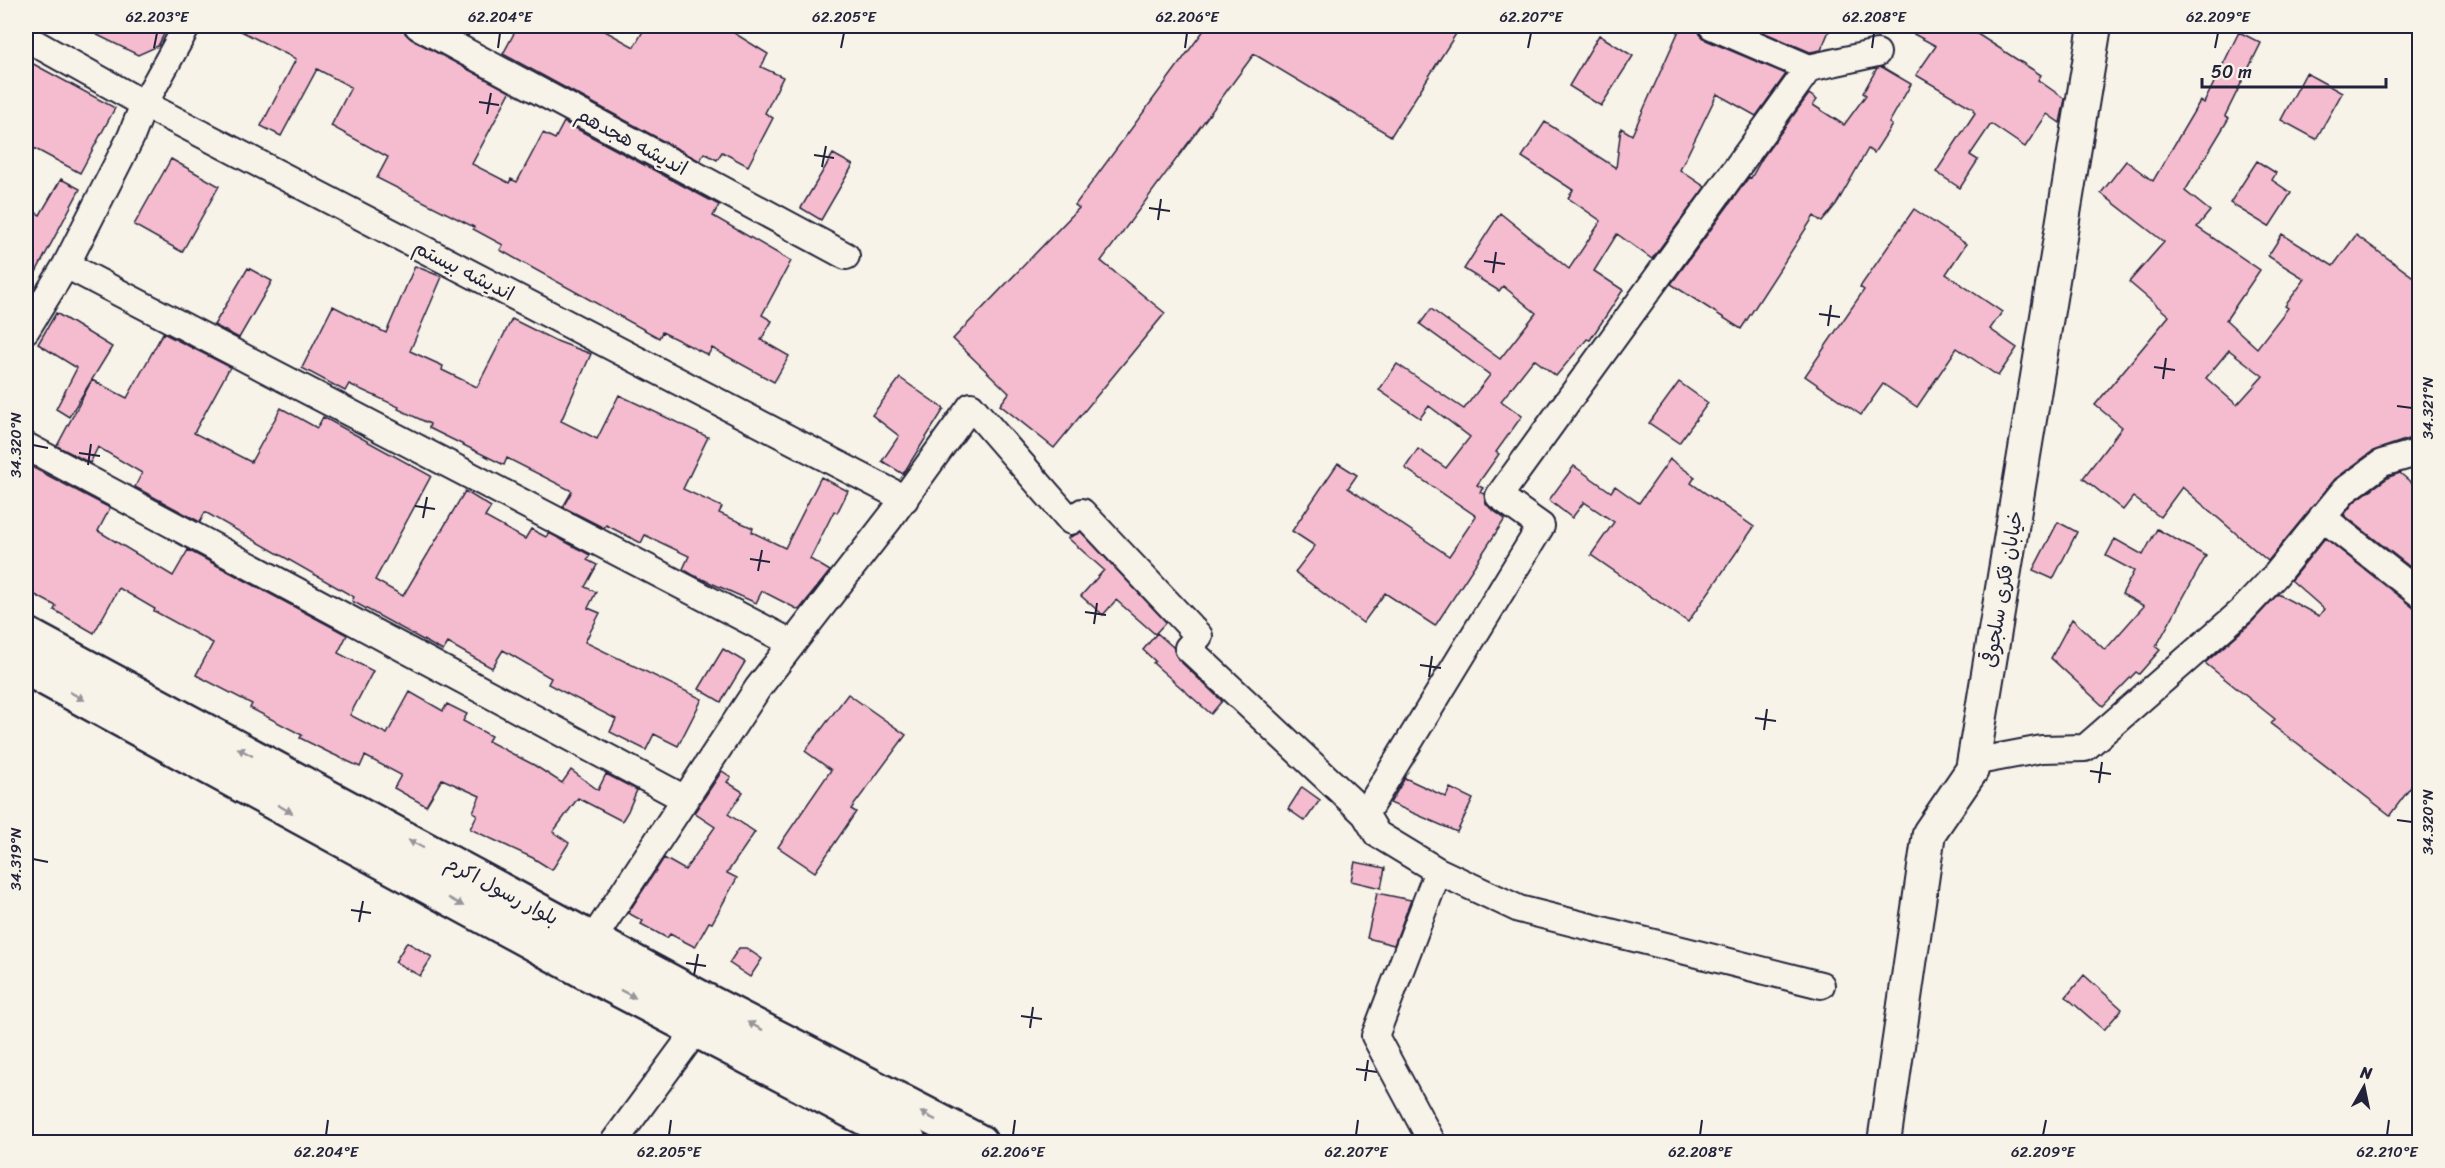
<svg xmlns="http://www.w3.org/2000/svg" width="2445" height="1168" font-family="Sriracha,'Playpen Sans Arabic',sans-serif">
	<style>
		.building { fill: #f5bccf; stroke: #22223b; stroke-width: 1.5; fill-rule: evenodd }
		.lines { fill: none; stroke-linecap: round; stroke-linejoin: round }
		.minor-casing { stroke: #22223b; stroke-width: 30 }
		.tertiary-casing { stroke: #22223b; stroke-width: 36 }
		.secondary-casing { stroke: #22223b; stroke-width: 38 }
		.minor { stroke: #f7f3e8; stroke-width: 26 }
		.tertiary { stroke: #f7f3e8; stroke-width: 32 }
		.secondary { stroke: #f7f3e8; stroke-width: 33 }
		.oneway { fill: #97959a }
		.ticks { fill: none; stroke: #22223b; stroke-width: 2 }
		.labels { text-anchor: middle; stroke-width: 5; stroke-linejoin: round; paint-order: stroke }
		.street-label { font-size: 20px; fill: #22223b; stroke: #f7f3e8 }
		.neatline { fill: none; stroke: #22223b; stroke-width: 2 }
		.ticks-label { font-size: 15px; text-anchor: middle; fill: #22223b }
	</style>
	<rect width="100%" height="100%" fill="#f7f3e8"/>
	<filter id="ink" filterUnits="userSpaceOnUse"><feTurbulence type="fractalNoise" baseFrequency=".0167" numOctaves="2"/><feDisplacementMap in="SourceGraphic" scale="12" xChannelSelector="R" yChannelSelector="G"/><feConvolveMatrix kernelMatrix="1 2 1 2 8 2 1 2 1" color-interpolation-filters="sRGB"/></filter>
	<g filter="url(#ink)">
		<path class="building" d="M79 26H168L158 46 138 55Z
			M231 26H403L405 33 411 39 510 92 472 164 509 183 511 179 517 182 543 133 555 139 564 122 719 205 713 216 791 261 762 315 772 321 761 340 789 356 774 382 712 348 708 355 662 332 659 338 500 250 503 245 473 229 474 227 377 178 388 157 331 126 351 87 317 69 281 136 261 126 296 59Z
			M449 26H474L468 36Z
			M518 26H596L634 47 646 26H723L768 54 761 67 783 77 765 113 773 118 748 166 722 152 717 160 704 153 700 161 503 54Z
			M1207 26H1461L1391 136 1254 54 1101 261 1165 313 1054 448 1000 405 1009 393 953 339 1079 208 1075 205Z
			M1681 26H1697L1700 34 1706 40 1786 74 1756 116 1717 94 1680 170 1705 187 1652 259 1617 234 1594 271 1623 290 1590 340 1587 339 1556 376 1534 359 1501 401 1522 416 1496 452 1499 454 1477 485 1483 488 1480 492 1484 494 1485 502 1490 508 1505 519 1435 626 1385 593 1363 623 1295 572 1315 546 1292 531 1338 463 1357 475 1348 488 1449 556 1476 516 1405 468 1418 449 1446 468 1470 437 1429 406 1420 418 1379 390 1397 364 1464 409 1490 375 1420 324 1431 309 1500 359 1536 313 1503 286 1499 291 1464 269 1500 213 1569 269 1601 221 1568 198 1573 190 1522 157 1545 122 1616 168 1621 128 1632 135Z
			M1749 26H1831L1821 50 1810 52Z
			M1899 26H1965L2041 75 2038 80 2065 99 2060 123 2047 114 2025 147 1991 124 1970 155 1978 160 1960 188 1936 172 1975 113 1973 111 1974 109 1916 75 1936 46Z
			M2239 32 2261 43 2225 116 2229 118 2185 191 2210 211 2197 227 2260 270 2226 320 2257 348 2288 308 2285 306 2305 279 2268 256 2282 234 2333 266 2356 235 2420 282V435L2373 451 2335 479 2268 561 2182 487 2160 517 2133 497 2123 510 2083 478 2122 427 2095 405 2169 316 2129 282 2164 242 2101 193 2126 161 2153 181 2200 101 2204 103ZM2229 350 2263 376 2237 405 2206 378Z
			M1599 35 1633 56 1601 106 1569 86Z
			M26 60 115 108 80 173 26 144Z
			M1882 67 1911 84 1889 123 1892 125 1874 153 1868 149 1837 203 1822 222 1814 216 1741 329 1671 284 1749 177 1751 178 1763 157 1809 94 1817 100 1813 105 1844 125 1866 95 1863 93 1877 68Z
			M2306 73 2342 93 2316 139 2281 120Z
			M833 154 853 165 821 220 801 208Z
			M171 159 219 186 182 252 134 225Z
			M2257 161 2276 173 2272 180 2291 193 2269 227 2230 203Z
			M61 179 80 189 26 291V207L40 215Z
			M1914 209 1966 244 1946 274 2002 312 1990 329 2017 348 1998 376 1957 348 1917 407 1883 384 1861 415 1805 376 1864 290 1860 287Z
			M415 266 442 277 410 351 443 366 442 370 477 387 512 319 554 340 591 354 561 421 597 439 619 395 708 437 683 489 722 507 719 513 753 528 752 532 785 548 821 477 848 491 837 513 834 511 810 559 830 571 799 610 762 591 756 603 693 575 683 569 689 556 645 535 641 543 606 525 604 528 563 507 572 491 507 458 504 465 429 428 430 424 398 409 399 407 349 384 345 391 302 368 333 306 386 333Z
			M248 268 272 281 239 338 214 325Z
			M56 313 112 347 69 417 56 409 77 368 38 344Z
			M163 333 230 367 194 433 251 462 281 408 317 428 323 417 431 476 375 580 403 596 465 491 491 507 485 517 525 539 531 529 546 537 549 533 590 555 587 560 597 565 585 587 596 592 588 608 600 613 585 642 702 699 678 746 654 734 646 750 610 732 616 719 548 684 551 678 503 650 492 668 448 643 443 651 352 601 354 597 205 512 200 522 135 487 142 473 98 447 90 463 57 446 92 380 127 398Z
			M900 378 944 409 903 474 882 461 899 436 872 415Z
			M1679 382 1708 403 1679 443 1649 423Z
			M1670 459 1695 477 1691 483 1754 527 1688 622 1591 555 1614 522 1584 502 1572 518 1549 500 1574 466 1611 492 1615 486 1639 503Z
			M26 464 110 508 98 531 173 576 188 550 347 635 338 653 373 671 350 715 387 734 410 692 443 711 447 704 467 714 463 721 491 736 488 741 534 765 562 783 571 770 598 790 606 774 637 790 628 811 622 821 578 798 553 832 569 843 552 870 533 858 470 829 477 815 473 812 480 796 442 779 426 806 394 788 401 775 365 756 360 767 328 752 300 738 302 735 250 708 252 704 196 675 213 643 154 611 155 609 119 588 94 633 54 610 56 606 26 590Z
			M2400 473 2420 490 2419 574 2344 515 2354 502 2389 477Z
			M2058 522 2077 532 2053 579 2033 570Z
			M2157 529 2206 556 2156 647 2160 650 2139 674 2136 672 2103 706 2051 658 2072 619 2105 650 2144 606 2122 594 2134 571 2106 556 2115 539 2143 555Z
			M1081 532 1166 622 1155 634 1116 600 1103 615 1081 596 1104 570 1068 538Z
			M2325 538 2420 613V775L2390 815 2271 724 2275 719 2205 663 2252 622 2278 594 2319 616 2324 609 2291 580Z
			M1157 633 1173 647 1178 659 1222 701 1211 714 1153 663 1155 661 1143 650Z
			M723 649 745 662 721 702 699 689Z
			M848 694 906 735 851 809 856 812 815 872 778 847 831 770 805 751Z
			M722 771 731 777 727 782 743 792 728 814 755 832 727 873 737 878 712 923 709 922 695 947 670 934 667 938 641 924 643 921 628 913 664 858 685 870 715 827 694 813Z
			M1405 778 1446 797 1450 788 1473 799 1457 832 1390 803Z
			M1302 787 1320 800 1305 821 1288 809Z
			M1355 862 1385 868 1381 888 1351 881Z
			M1377 893 1411 900 1394 945 1367 938Z
			M407 942 432 957 420 976 395 962Z
			M739 948H746L762 959 750 977 729 963Z
			M2084 975 2122 1009 2104 1030 2066 997Z"/>
		<g class="lines">
			<g class="minor-casing">
				<path id="minor" d="M418 26 846 256
					M1712 26 1809 68 1877 53
					M26 38 144 104 905 499
					M1809 68 1499 496 1541 526 1365 814 1377 834 1438 871 1519 909 1821 985
					M66 265 792 643
					M26 330 66 265 131 137 144 104 187 26
					M26 446 685 799
					M2322 517 2420 594
					M1973 762 2042 749 2085 748 2242 611 2275 576 2344 491 2382 463 2420 452
					M593 939 758 688 890 518 971 406 1071 521 1082 512 1199 636 1188 648 1365 814
					M614 1142 697 1029
					M1432 1142 1375 1036 1438 871"/>
			</g>
			<g class="tertiary-casing">
				<path id="tertiary" d="M1884 1142 1929 833 1972 770 2095 26"/>
			</g>
			<g class="secondary-casing">
				<path id="secondary" d="M26 634 701 998 980 1142
					M26 668 587 973 910 1142"/>
			</g>
			<use href="#minor" class="minor"/>
			<use href="#tertiary" class="tertiary"/>
			<use href="#secondary" class="secondary"/>
		</g>
		<defs><path id="oneway-solid" d="M-6-.8H1V-3.2L6.5 0L1 3.2V.8H-6Z" transform="scale(1.5)"/></defs>
		<g class="oneway">
			<use href="#oneway-solid" transform="translate(77 696) rotate(29)"/>
			<use href="#oneway-solid" transform="translate(245 752) rotate(-152)"/>
			<use href="#oneway-solid" transform="translate(285 809) rotate(29)"/>
			<use href="#oneway-solid" transform="translate(416 844) rotate(-152)"/>
			<use href="#oneway-solid" transform="translate(456 902) rotate(29)"/>
			<use href="#oneway-solid" transform="translate(628 994) rotate(27)"/>
			<use href="#oneway-solid" transform="translate(755 1026) rotate(-153)"/>
			<use href="#oneway-solid" transform="translate(928 1116) rotate(-153)"/>
		</g>
	</g>
	<path class="ticks" d="M154 48 157 33M498 48 500 33M841 48 844 33M1185 48 1187 33M1528 48 1531 33M1872 48 1874 33M2215 48 2218 33M479 102 499 105M487 114 491 93M814 155 834 158M822 167 826 146M1149 208 1170 211M1158 220 1161 199M1484 261 1505 264M1493 273 1496 252M1819 314 1840 317M1828 326 1831 305M2154 367 2175 370M2163 379 2166 358M2397 406 2412 408M33 445 48 448M79 453 100 456M88 465 91 444M415 506 435 509M423 518 427 497M750 559 770 562M758 571 762 550M1085 612 1106 615M1094 624 1097 603M1420 665 1441 668M1429 677 1432 656M1755 718 1776 721M1764 730 1767 709M2090 771 2111 774M2099 783 2102 762M2397 820 2412 822M33 859 48 862M351 910 371 913M359 922 363 901M686 963 706 966M694 975 698 954M1021 1016 1042 1019M1030 1028 1033 1007M1356 1069 1377 1072M1365 1081 1368 1060M326 1135 328 1120M669 1135 671 1120M1013 1135 1015 1120M1356 1135 1358 1120M1700 1135 1702 1120M2043 1135 2046 1120M2387 1135 2389 1120"/>
	<g class="labels">
		<g class="street-label">
			<text transform="translate(632 141) rotate(28)" y="7">اندیشه هجدهم</text>
			<text transform="translate(464 270) rotate(27)" y="7">اندیشه بیستم</text>
			<text transform="translate(2002 589) rotate(-80)" y="7">خیابان فکری سلجوقی</text>
			<text transform="translate(502 890) rotate(28)" y="7">بلوار رسول اکرم</text>
		</g>
	</g>
	<rect width="2445" height="1168" fill="none" stroke="#f7f3e8" stroke-width="66"/>
	<g transform="translate(2364 1087) rotate(9)" stroke="#f7f3e8" stroke-width="4.5" paint-order="stroke">
	<path d="M0-4.5L10 22L0 15L-10 22Z" fill="#22223b"/>
	<text y="-9" font-size="16" font-weight="bold" text-anchor="middle" fill="#22223b">N</text>
	</g>
	<path d="M2202 78v9h184v-9" fill="none" stroke="#22223b" stroke-width="3"/>
	<text x="2211" y="78" font-size="18" fill="#22223b" stroke="#f7f3e8" stroke-width="4.5" paint-order="stroke">50 m</text>
	<rect x="33" y="33" width="2379" height="1102" class="neatline"/>
	<g class="ticks-label">
		<text x="157" y="22">62.203°E</text>
		<text x="500" y="22">62.204°E</text>
		<text x="844" y="22">62.205°E</text>
		<text x="1187" y="22">62.206°E</text>
		<text x="1531" y="22">62.207°E</text>
		<text x="1874" y="22">62.208°E</text>
		<text x="2218" y="22">62.209°E</text>
		<text transform="translate(2428 408) rotate(-90)" y="5">34.321°N</text>
		<text transform="translate(16 445) rotate(-90)" y="5">34.320°N</text>
		<text transform="translate(2428 822) rotate(-90)" y="5">34.320°N</text>
		<text transform="translate(16 859) rotate(-90)" y="5">34.319°N</text>
		<text x="326" y="1157">62.204°E</text>
		<text x="669" y="1157">62.205°E</text>
		<text x="1013" y="1157">62.206°E</text>
		<text x="1356" y="1157">62.207°E</text>
		<text x="1700" y="1157">62.208°E</text>
		<text x="2043" y="1157">62.209°E</text>
		<text x="2387" y="1157">62.210°E</text>
	</g>
</svg>
